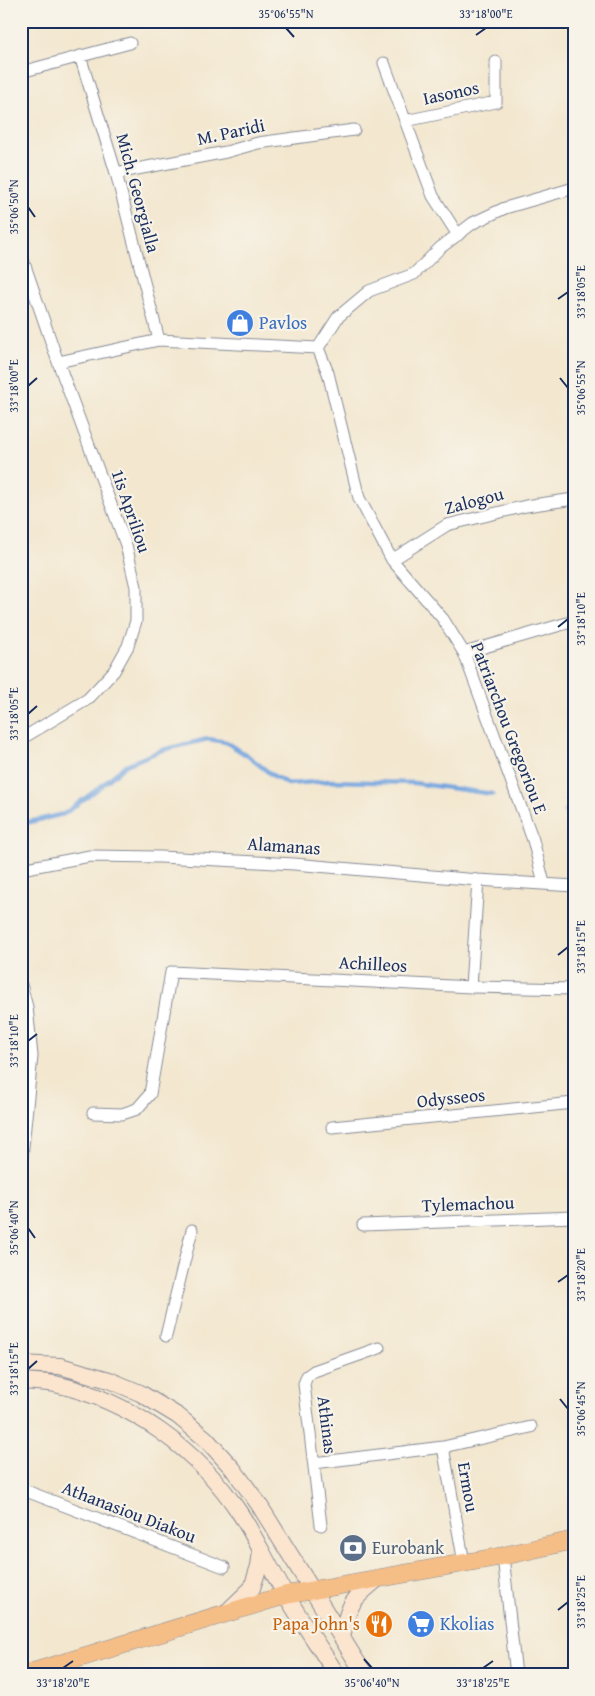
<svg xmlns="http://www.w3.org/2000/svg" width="595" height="1696" font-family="'Gentium Book Plus',serif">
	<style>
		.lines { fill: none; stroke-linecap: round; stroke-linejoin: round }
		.stream { stroke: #75a5df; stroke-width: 4.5 }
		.minor-casing { stroke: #878b96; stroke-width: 13 }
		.secondary-casing { stroke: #878b96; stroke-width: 18 }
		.primary-casing { stroke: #878b96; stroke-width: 19 }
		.minor { stroke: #fff; stroke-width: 11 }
		.secondary { stroke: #fbe5cf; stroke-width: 16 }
		.primary { stroke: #f6be87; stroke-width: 18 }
		.ticks { fill: none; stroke: #1b2f5e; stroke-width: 2 }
		.labels { text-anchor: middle; stroke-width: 4.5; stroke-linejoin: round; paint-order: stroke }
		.street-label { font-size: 18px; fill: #1b2f5e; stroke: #f7f3e8 }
		.shop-label { font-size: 18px; fill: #366cbe; stroke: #f7f3e8; text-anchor: start }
		.service-label { font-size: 18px; fill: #4e5e75; stroke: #f7f3e8; text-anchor: start }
		.food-label { font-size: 18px; fill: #c56008; stroke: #f7f3e8; text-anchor: end }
		.neatline { fill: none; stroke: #1b2f5e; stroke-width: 2 }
		.ticks-label { font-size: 12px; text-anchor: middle; fill: #1b2f5e }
	</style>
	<rect width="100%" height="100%" fill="#f7f3e8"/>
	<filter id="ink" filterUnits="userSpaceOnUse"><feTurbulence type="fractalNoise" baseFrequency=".02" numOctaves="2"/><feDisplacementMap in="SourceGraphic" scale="10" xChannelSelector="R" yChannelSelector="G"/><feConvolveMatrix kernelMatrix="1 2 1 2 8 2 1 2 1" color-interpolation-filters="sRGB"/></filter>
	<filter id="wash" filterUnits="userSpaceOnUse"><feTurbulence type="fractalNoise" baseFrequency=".0096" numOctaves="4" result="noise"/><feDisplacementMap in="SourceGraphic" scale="20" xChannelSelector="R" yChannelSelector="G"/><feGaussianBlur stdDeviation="1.12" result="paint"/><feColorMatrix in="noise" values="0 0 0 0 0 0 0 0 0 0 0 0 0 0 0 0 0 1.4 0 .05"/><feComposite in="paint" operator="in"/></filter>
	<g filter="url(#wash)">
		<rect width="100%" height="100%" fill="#f3e7cf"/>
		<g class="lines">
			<path class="stream" d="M565 811 574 814
				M21 824 64 814 95 791 126 765 162 750 208 739 226 742 248 756 272 775 288 784 329 781 414 783 493 794"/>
		</g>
	</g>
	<g filter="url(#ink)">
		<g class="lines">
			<g class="minor-casing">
				<path id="minor" d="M80 56 116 173 159 340
					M384 63 433 196 458 235
					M21 72 130 43
					M405 121 496 102V62
					M116 173 226 152 258 143 354 130
					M21 254 58 362 126 545 136 587V621L128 646 114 671 88 699 21 739
					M318 348 328 373 359 498 392 560 443 619 464 653 533 840 544 883
					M318 348 338 317 369 291 414 274 440 248 473 223 505 208 574 188
					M58 362 159 340 318 348
					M392 560 447 525 526 506 574 499
					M464 653 574 621
					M21 869 90 856 160 857 294 864 478 880 574 886
					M21 985 27 1007 32 1056 21 1167
					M471 987 478 880
					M93 1113 122 1114 137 1109 150 1094 171 972 471 987 574 989
					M332 1127 574 1103
					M363 1225 574 1217
					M166 1336 192 1230
					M314 1463 443 1447
					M21 1489 224 1567
					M321 1525 304 1384 307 1376 314 1371 379 1348
					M503 1556 516 1675
					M464 1563 443 1447 531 1427"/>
			</g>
			<g class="secondary-casing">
				<path id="secondary" d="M21 1364 60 1366 109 1380 140 1393 178 1416 206 1439 233 1469 258 1503 365 1675
					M21 1381C32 1382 44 1382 55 1384 131 1401 199 1450 241 1515 257 1540 270 1569 286 1595 302 1622 320 1648 337 1675
					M228 1611 252 1588 259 1566 261 1551
					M342 1638C348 1604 352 1599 379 1578"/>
			</g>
			<g class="primary-casing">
				<path id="primary" d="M23 1675 286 1595 503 1556 574 1540"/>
			</g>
			<use href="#minor" class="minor"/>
			<use href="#secondary" class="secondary"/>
			<use href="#primary" class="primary"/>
		</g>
	</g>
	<path class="ticks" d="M286 28 294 37M476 35 486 28M28 207 35 217M558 299 568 292M560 378 568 388M28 386 37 378M558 627 568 619M28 714 37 706M558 955 568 947M28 1041 37 1034M28 1228 35 1238M558 1282 568 1275M28 1369 37 1361M560 1399 568 1409M558 1610 568 1602M364 1659 372 1668M63 1668 73 1661M483 1668 493 1661"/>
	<defs>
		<g id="shop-disc" transform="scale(1.4375)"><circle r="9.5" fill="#3f7fe0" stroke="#f7f3e8"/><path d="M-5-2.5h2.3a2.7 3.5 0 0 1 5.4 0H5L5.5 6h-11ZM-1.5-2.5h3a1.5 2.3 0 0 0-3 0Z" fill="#fff"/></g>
		<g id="bank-disc" transform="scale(1.4375)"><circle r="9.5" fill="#5c6f8a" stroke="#f7f3e8"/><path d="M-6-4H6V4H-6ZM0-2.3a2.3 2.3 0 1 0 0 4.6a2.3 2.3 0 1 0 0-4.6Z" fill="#fff"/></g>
		<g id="restaurant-disc" transform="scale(1.4375)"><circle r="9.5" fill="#e8710a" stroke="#f7f3e8"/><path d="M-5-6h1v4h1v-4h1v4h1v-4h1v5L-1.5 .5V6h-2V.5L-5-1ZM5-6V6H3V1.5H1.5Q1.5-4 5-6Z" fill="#fff"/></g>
		<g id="supermarket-disc" transform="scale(1.4375)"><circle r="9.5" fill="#3f7fe0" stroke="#f7f3e8"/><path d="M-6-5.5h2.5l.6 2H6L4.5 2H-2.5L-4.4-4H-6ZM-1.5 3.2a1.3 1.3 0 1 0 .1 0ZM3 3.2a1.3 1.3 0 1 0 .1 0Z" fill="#fff"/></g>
	</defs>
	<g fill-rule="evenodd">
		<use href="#shop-disc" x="240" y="323"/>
		<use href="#bank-disc" x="353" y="1548"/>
		<use href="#restaurant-disc" x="379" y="1624"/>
		<use href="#supermarket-disc" x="421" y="1624"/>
	</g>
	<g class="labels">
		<g class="street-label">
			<text transform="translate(451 93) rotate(-12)" y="6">Iasonos</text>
			<text transform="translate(231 132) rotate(-12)" y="6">M. Paridi</text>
			<text transform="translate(138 193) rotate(75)" y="6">Mich. Georgialla</text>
			<text transform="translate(474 501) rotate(-15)" y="6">Zalogou</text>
			<text transform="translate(131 511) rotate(71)" y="6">1is Apriliou</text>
			<text transform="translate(509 728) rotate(69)" y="6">Patriarchou Gregoriou E</text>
			<text transform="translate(284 846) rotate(4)" y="6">Alamanas</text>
			<text transform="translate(373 964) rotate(3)" y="6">Achilleos</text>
			<text transform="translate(451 1098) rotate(-6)" y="6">Odysseos</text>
			<text transform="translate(468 1204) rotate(-2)" y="6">Tylemachou</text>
			<text transform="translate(327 1425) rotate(83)" y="6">Athinas</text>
			<text transform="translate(468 1487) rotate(80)" y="6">Ermou</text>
			<text transform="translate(129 1512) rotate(21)" y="6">Athanasiou Diakou</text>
		</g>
		<g class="shop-label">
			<text x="259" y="329">Pavlos</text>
			<text x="440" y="1630">Kkolias</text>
		</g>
		<g class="service-label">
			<text x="372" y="1554">Eurobank</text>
		</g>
		<g class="food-label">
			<text x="360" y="1630">Papa John's</text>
		</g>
	</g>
	<rect width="595" height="1696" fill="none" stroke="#f7f3e8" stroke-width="55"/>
	<rect x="28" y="28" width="540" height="1640" class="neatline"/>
	<g class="ticks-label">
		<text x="286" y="18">35°06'55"N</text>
		<text x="486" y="18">33°18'00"E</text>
		<text transform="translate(14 207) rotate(-90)" y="4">35°06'50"N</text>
		<text transform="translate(581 292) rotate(-90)" y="4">33°18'05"E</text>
		<text transform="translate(14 386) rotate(-90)" y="4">33°18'00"E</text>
		<text transform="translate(581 388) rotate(-90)" y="4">35°06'55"N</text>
		<text transform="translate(581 619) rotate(-90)" y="4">33°18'10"E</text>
		<text transform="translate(14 714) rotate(-90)" y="4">33°18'05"E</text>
		<text transform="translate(581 947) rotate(-90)" y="4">33°18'15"E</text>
		<text transform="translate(14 1041) rotate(-90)" y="4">33°18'10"E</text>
		<text transform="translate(14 1228) rotate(-90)" y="4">35°06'40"N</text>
		<text transform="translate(581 1275) rotate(-90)" y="4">33°18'20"E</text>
		<text transform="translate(14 1369) rotate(-90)" y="4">33°18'15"E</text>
		<text transform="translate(581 1409) rotate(-90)" y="4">35°06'45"N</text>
		<text transform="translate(581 1602) rotate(-90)" y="4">33°18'25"E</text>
		<text x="63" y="1687">33°18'20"E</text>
		<text x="372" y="1687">35°06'40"N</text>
		<text x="483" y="1687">33°18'25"E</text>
	</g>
</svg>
